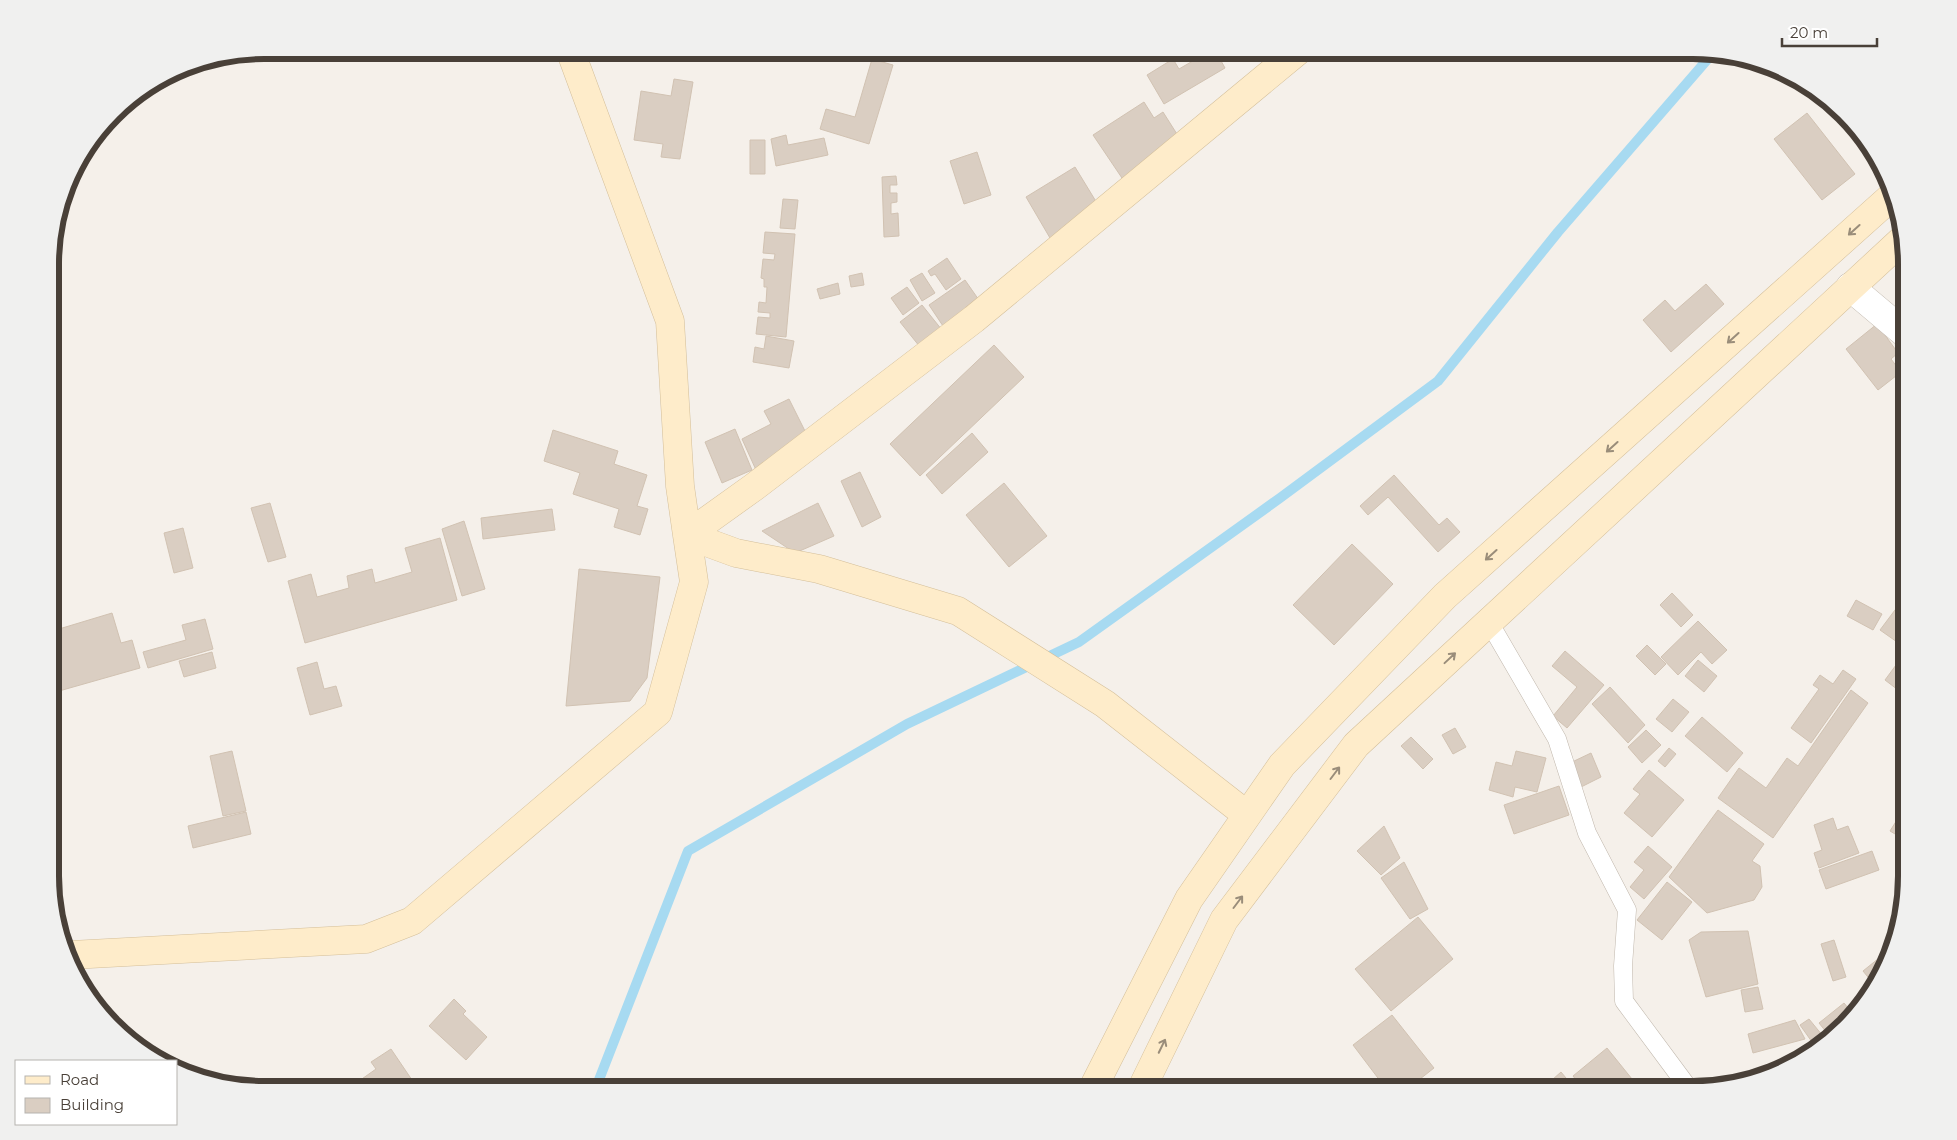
<svg xmlns="http://www.w3.org/2000/svg" width="1957" height="1140" font-family="Montserrat,sans-serif">
	<style>
		.lines { fill: none; stroke-linecap: round; stroke-linejoin: round }
		.stream { stroke: #a7daf1; stroke-width: 10 }
		.building { fill: #dacec2; stroke: #d1c2b2 }
		.lane-casing { stroke: #c0b7ac; stroke-width: 19 }
		.street-casing { stroke: #c0b7ac; stroke-width: 29 }
		.secondary-casing { stroke: #d4bf9a; stroke-width: 29 }
		.lane { stroke: #fff; stroke-width: 18 }
		.street { stroke: #fff; stroke-width: 28 }
		.secondary { stroke: #feecca; stroke-width: 28 }
		.oneway { stroke: #9a8d7a }
		.rim { fill: none; stroke: #494038; stroke-width: 6 }
	</style>
	<rect width="100%" height="100%" fill="#f5f0ea"/>
	<g class="lines">
		<path class="stream" d="M595 1090 688 851 907 724 1079 642 1280 498 1438 381 1558 232 1713 53"/>
	</g>
	<path class="building" d="M1200 50H1215L1225 68 1164 104 1147 75 1173 59 1179 69 1203 55Z
		M872 59 893 65 869 144 820 129 826 109 855 117Z
		M674 79 693 82 680 159 661 157 663 144 634 140 641 91 671 96Z
		M1144 102 1154 118 1163 112 1182 142 1124 181 1093 135Z
		M1807 113 1855 174 1822 200 1774 139Z
		M786 135 788 145 824 138 828 155 776 166 771 139Z
		M750 140H765V174H750Z
		M977 152 991 195 964 204 950 161Z
		M1075 167 1100 208 1050 238 1026 197Z
		M896 176 897 185H890V193H897V202L891 203V214L898 213 899 236 884 237 882 177Z
		M783 199 798 200 795 229 780 228Z
		M765 232 795 234 786 337 756 334 758 317 770 318V313L758 312 759 302 766 303 767 287H764V279L761 278 763 259 774 260 775 254 763 253Z
		M947 258 961 279 946 290 935 274 931 276 928 271Z
		M862 273 864 285 851 287 849 276Z
		M922 273 935 293 922 301 910 280Z
		M965 280 981 303 945 329 929 305Z
		M838 283 840 294 820 299 817 289Z
		M1706 284 1724 304 1671 352 1643 320 1665 300 1675 311Z
		M907 287 919 303 903 315 891 298Z
		M922 305 942 330 920 347 900 322Z
		M1877 324 1898 353 1891 359 1901 372 1878 390 1846 349Z
		M766 336 794 341 789 368 753 362 755 347 764 349Z
		M994 345 1024 377 920 476 890 444Z
		M789 399 811 443 756 470 742 439 771 424 764 411Z
		M735 429 752 470 722 483 705 442Z
		M553 430 618 451 614 464 647 475 637 506 648 509 640 535 614 527 619 509 573 494 580 473 544 461Z
		M972 433 988 452 942 494 926 475Z
		M860 472 881 517 862 527 841 481Z
		M1394 475 1439 525 1447 518 1460 532 1438 552 1388 497 1368 515 1360 506Z
		M1004 483 1047 536 1009 567 966 515Z
		M270 503 286 557 268 562 251 508Z
		M818 503 834 536 795 553 762 531Z
		M552 509 555 530 483 539 481 518Z
		M464 521 485 589 462 596 442 529Z
		M183 528 193 568 174 573 164 533Z
		M440 538 457 600 305 643 288 581 311 574 317 597 349 588 347 576 372 569 375 583 412 572 405 548Z
		M1352 544 1393 584 1334 645 1293 605Z
		M579 569 660 577 647 678 630 701 566 706Z
		M1672 593 1693 615 1681 627 1660 605Z
		M1856 600 1882 614 1873 630 1847 616Z
		M1898 606 1907 613V649L1880 630Z
		M112 613 121 643 132 640 140 668 52 693V623L58 621 59 629Z
		M205 619 213 649 148 668 143 652 186 640 182 625Z
		M1698 621 1727 650 1712 664 1701 652 1678 675 1661 657Z
		M1647 645 1666 664 1655 675 1636 656Z
		M1907 650V687L1902 693 1885 680Z
		M1565 651 1604 685 1567 728 1553 716 1577 687 1552 666Z
		M212 652 216 668 184 677 179 661Z
		M1698 660 1717 676 1704 692 1685 676Z
		M317 662 324 689 336 686 342 706 310 715 297 668Z
		M1843 670 1856 679 1811 743 1791 728 1819 689 1813 685 1820 675 1833 684Z
		M1610 687 1645 725 1628 743 1592 704Z
		M1851 690 1868 703 1773 838 1718 798 1739 768 1766 788 1787 758 1798 766Z
		M1673 699 1689 712 1672 732 1656 719Z
		M1702 717 1743 753 1727 772 1685 736Z
		M1455 728 1466 747 1453 754 1442 735Z
		M1646 730 1661 745 1642 763 1628 747Z
		M1411 737 1433 759 1423 769 1401 746Z
		M1669 748 1676 754 1665 767 1658 761Z
		M232 751 246 811 223 816 210 756Z
		M1516 751 1546 758 1537 792 1515 787 1513 797 1489 790 1496 762 1512 766Z
		M1591 753 1601 777 1581 787 1570 763Z
		M1649 770 1684 800 1652 837 1624 813 1640 794 1633 789Z
		M1559 786 1569 815 1514 834 1504 805Z
		M1907 804V841L1890 831Z
		M1718 810 1764 844 1752 861 1760 866 1762 887 1754 900 1707 913 1669 877Z
		M246 812 251 834 193 848 188 826Z
		M1833 818 1837 830 1848 826 1859 853 1819 868 1814 853 1822 850 1814 825Z
		M1384 826 1400 858 1381 875 1357 851Z
		M1648 846 1672 867 1644 899 1630 887 1644 870 1634 862Z
		M1872 851 1879 870 1826 889 1819 870Z
		M1404 862 1428 909 1410 919 1381 878Z
		M1667 882 1692 902 1662 940 1637 920Z
		M1418 917 1453 959 1391 1011 1355 969Z
		M1748 931 1758 984 1706 997 1689 940 1701 932Z
		M1834 940 1846 977 1833 981 1821 944Z
		M1889 950 1878 984 1876 987 1863 971Z
		M1758 987 1763 1009 1745 1012 1741 990Z
		M454 999 466 1011 463 1014 487 1037 466 1060 429 1026Z
		M1844 1003 1854 1015 1844 1028 1831 1038 1819 1023Z
		M1392 1015 1434 1068 1406 1090H1387L1353 1045Z
		M1809 1019 1827 1041 1817 1049 1800 1025Z
		M1795 1020 1805 1039 1753 1053 1748 1034Z
		M1607 1048 1632 1079 1619 1090H1584L1573 1076Z
		M391 1049 412 1080 398 1090H365L359 1081 376 1069 371 1062Z
		M1561 1072 1576 1090H1545L1543 1088Z
		M430 1081 439 1090H421Z"/>
	<g class="lines">
		<g class="lane-casing">
			<path id="lane" d="M1489 622 1557 739 1587 833 1627 910 1623 966 1624 1001 1690 1090"/>
		</g>
		<g class="street-casing">
			<path id="street" d="M1850 287 1907 335"/>
		</g>
		<g class="secondary-casing">
			<path id="secondary" d="M570 50 670 321 680 486 687 535 754 487 974 319 1299 50
				M71 955 366 939 412 921 658 712 694 582 687 535 736 553 819 569 958 611 1105 704 1247 815
				M1092 1090 1189 899 1282 765 1445 596 1891 197
				M1141 1090 1224 920 1356 745 1903 239"/>
		</g>
		<use href="#lane" class="lane"/>
		<use href="#street" class="street"/>
		<use href="#secondary" class="secondary"/>
	</g>
	<defs><path id="oneway-shaft" d="M-6 0H5M1.5-3L5.5 0L1.5 3" fill="none" stroke-width="1.6" stroke-linecap="round" stroke-linejoin="round" transform="scale(1.25)"/></defs>
	<g class="oneway">
		<use href="#oneway-shaft" transform="translate(1854 230) rotate(138)"/>
		<use href="#oneway-shaft" transform="translate(1733 338) rotate(138)"/>
		<use href="#oneway-shaft" transform="translate(1612 447) rotate(138)"/>
		<use href="#oneway-shaft" transform="translate(1491 555) rotate(138)"/>
		<use href="#oneway-shaft" transform="translate(1450 658) rotate(-43)"/>
		<use href="#oneway-shaft" transform="translate(1335 773) rotate(-53)"/>
		<use href="#oneway-shaft" transform="translate(1238 902) rotate(-53)"/>
		<use href="#oneway-shaft" transform="translate(1162 1046) rotate(-64)"/>
	</g>
	<path d="M0 0H1957V1140H0ZM264 59H1693A205 205 0 0 1 1898 264V876A205 205 0 0 1 1693 1081H264A205 205 0 0 1 59 876V264A205 205 0 0 1 264 59Z" fill="#f0f0ef" fill-rule="evenodd"/>
	<path class="rim" d="M264 59H1693A205 205 0 0 1 1898 264V876A205 205 0 0 1 1693 1081H264A205 205 0 0 1 59 876V264A205 205 0 0 1 264 59Z"/>
	<rect x="15" y="1060" width="162" height="65" fill="#ffffff" stroke="#b6b3af"/>
	<rect x="25" y="1076" width="25" height="8" fill="#feecca" stroke="#b6b3af"/>
	<text x="60" y="1085" font-size="15" fill="#494038">Road</text>
	<rect x="25" y="1098" width="25" height="15" fill="#dacec2" stroke="#b6b3af"/>
	<text x="60" y="1110" font-size="15" fill="#494038">Building</text>
	<path d="M1782 38v8h95v-8" fill="none" stroke="#494038" stroke-width="2.5"/>
	<text x="1790" y="38" font-size="15" fill="#494038" stroke="#ffffff" stroke-width="4" paint-order="stroke">20 m</text>
</svg>
